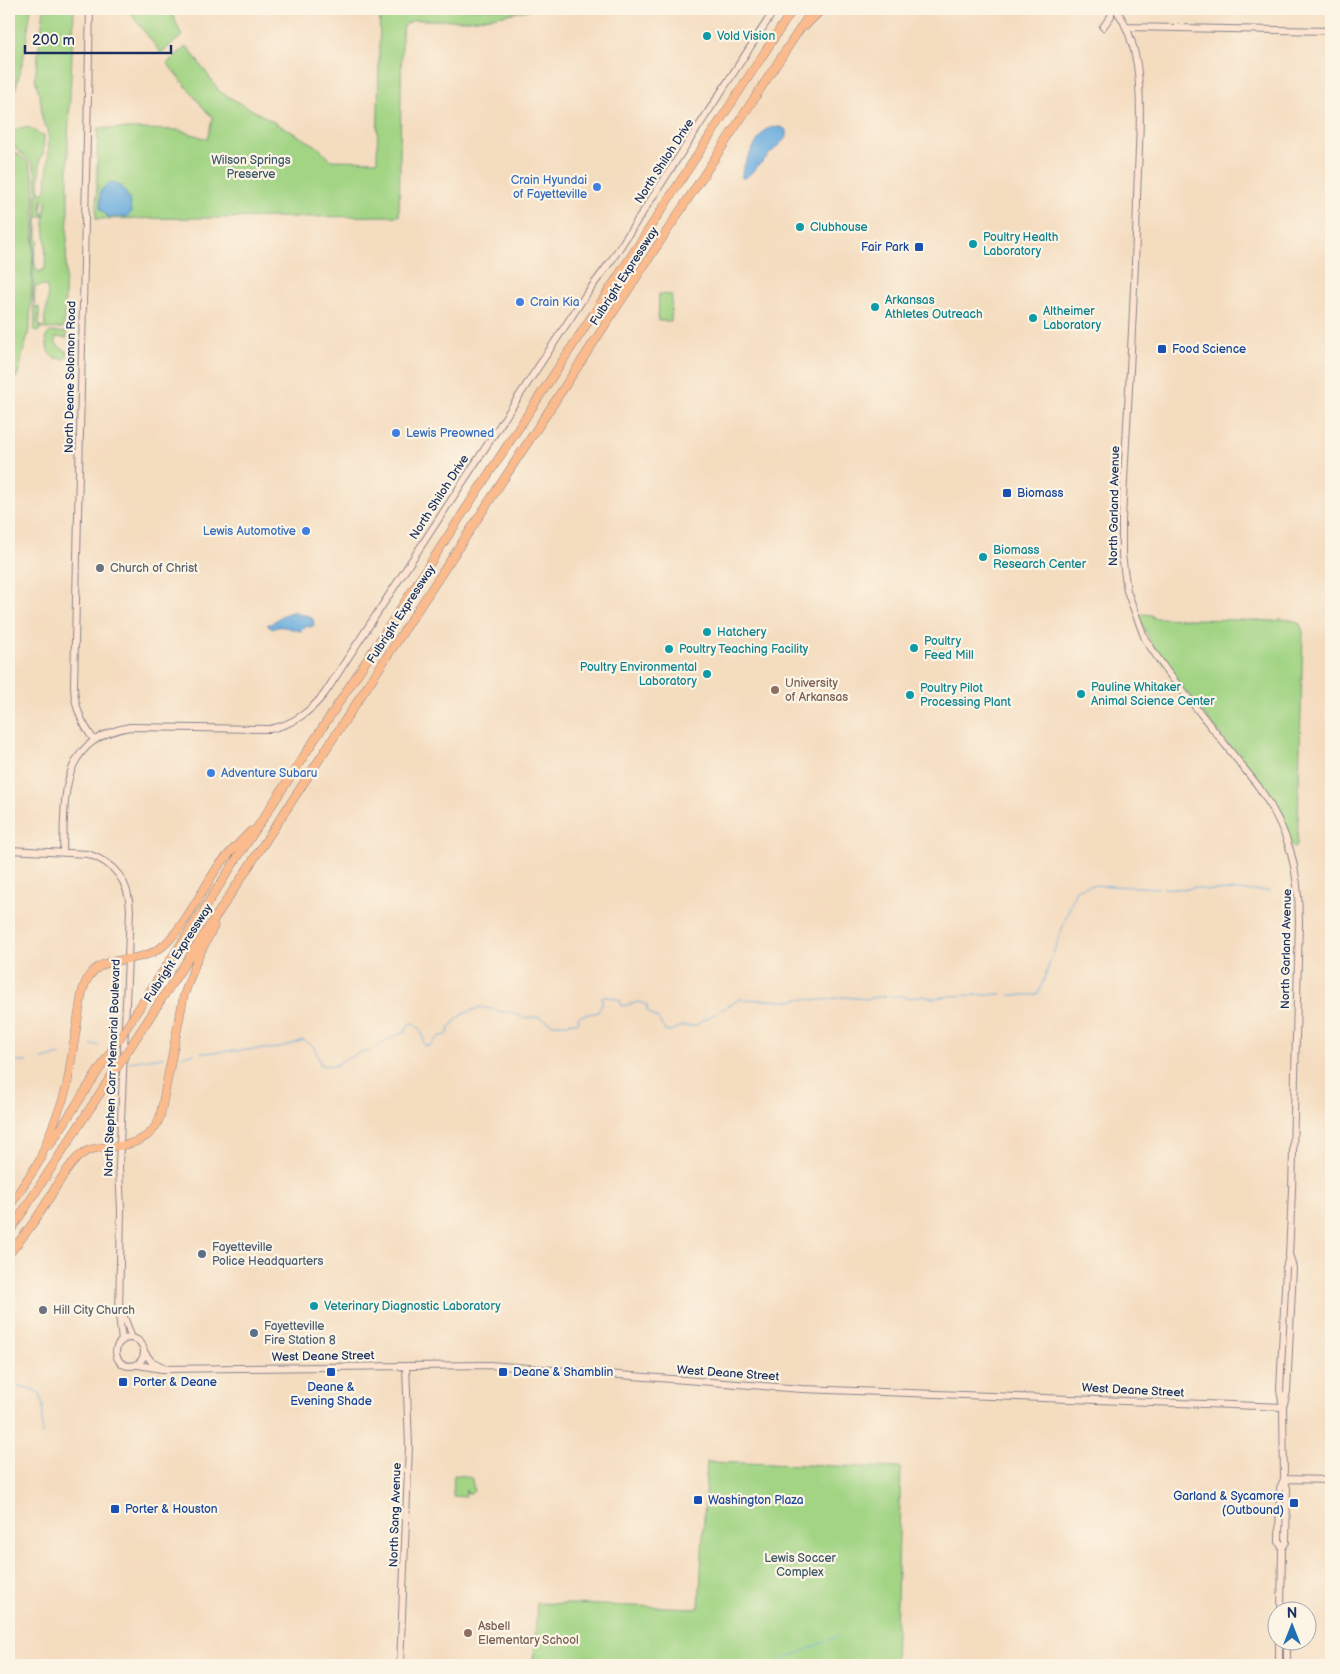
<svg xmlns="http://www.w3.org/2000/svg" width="1340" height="1674" font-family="'Balsamiq Sans',sans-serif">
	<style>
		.green { fill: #a2d484; stroke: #5e8271; fill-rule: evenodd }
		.water { fill: #69acde; stroke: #426e9e }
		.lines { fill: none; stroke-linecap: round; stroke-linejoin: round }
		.stream { stroke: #69acde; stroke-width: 1 }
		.secondary-casing { stroke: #88868e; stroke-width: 8 }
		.highway-casing { stroke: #88868e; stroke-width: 9 }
		.secondary { stroke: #fde4d1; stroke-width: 6 }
		.highway { stroke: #fbbb8d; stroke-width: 8 }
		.highway-bridge-casing { stroke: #88868e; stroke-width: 9; stroke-linecap: butt }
		.highway-bridge { stroke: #fbbb8d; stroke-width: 8 }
		.culture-dot { fill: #0f9aa8; stroke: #fcf5e5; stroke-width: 2 }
		.shop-dot { fill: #3f7fe0; stroke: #fcf5e5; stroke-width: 2 }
		.transit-dot { fill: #1a4fb4; stroke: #fcf5e5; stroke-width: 2 }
		.worship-dot { fill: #6b7280; stroke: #fcf5e5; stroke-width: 2 }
		.education-dot { fill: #8d6e63; stroke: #fcf5e5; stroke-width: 2 }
		.service-dot { fill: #5c6f8a; stroke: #fcf5e5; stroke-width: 2 }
		.labels { text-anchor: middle; stroke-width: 4.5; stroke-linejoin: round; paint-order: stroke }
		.culture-label { font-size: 12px; fill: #0d838f; stroke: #fcf5e5; text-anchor: start }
		.park-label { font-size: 12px; fill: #3d5868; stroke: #fcf5e5 }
		.street-label { font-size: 12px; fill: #1b2f5e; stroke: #fcf5e5 }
		.shop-label { font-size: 12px; fill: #366cbe; stroke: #fcf5e5; text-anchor: start }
		.transit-label { font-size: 12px; fill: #164399; stroke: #fcf5e5; text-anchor: start }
		.worship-label { font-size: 12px; fill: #5b616d; stroke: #fcf5e5; text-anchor: start }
		.education-label { font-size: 12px; fill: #785e54; stroke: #fcf5e5; text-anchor: start }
		.service-label { font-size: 12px; fill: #4e5e75; stroke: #fcf5e5; text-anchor: start }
	</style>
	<rect width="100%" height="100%" fill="#fcf5e5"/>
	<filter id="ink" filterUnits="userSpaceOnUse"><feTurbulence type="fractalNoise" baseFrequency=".02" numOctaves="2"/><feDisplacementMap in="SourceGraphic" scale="10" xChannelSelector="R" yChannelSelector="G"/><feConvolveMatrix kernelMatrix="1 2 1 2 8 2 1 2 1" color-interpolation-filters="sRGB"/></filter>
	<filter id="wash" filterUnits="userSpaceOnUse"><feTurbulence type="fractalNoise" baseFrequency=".0096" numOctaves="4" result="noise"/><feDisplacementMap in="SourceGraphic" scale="20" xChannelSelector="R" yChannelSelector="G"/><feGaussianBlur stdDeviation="1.12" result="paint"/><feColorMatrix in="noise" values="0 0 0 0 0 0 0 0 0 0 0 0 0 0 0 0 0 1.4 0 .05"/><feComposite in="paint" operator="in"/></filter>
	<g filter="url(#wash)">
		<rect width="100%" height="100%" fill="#f4dcbf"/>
		<path class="green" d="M9 9H31L24 56 12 103 9 136Z
			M44 9H74V11L68 140V212L64 325 63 328 44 329 40 327V330L37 332 34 329C37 318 32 303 33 291 33 278 33 265 34 252 35 233 42 177 32 163L14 147 12 135 15 130C28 124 31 128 40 135H44L43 155 40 157 39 193H43L46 191C47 170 50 150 48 128L45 126 42 118 41 102 35 78ZM43 198 46 200 44 224 46 244 45 269 38 272C33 265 33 249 39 242L37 239V219L38 217 44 216 41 209ZM43 285 47 287C48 293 48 299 47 305 47 313 42 318 46 325L41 327 39 324V307H34L35 287Z
			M127 9H170L182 36 161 53Z
			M380 9H532L504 15 470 20H413L404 26 402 34 399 216 96 219 98 128 179 130 207 139 213 117 207 112 167 63 187 46 220 92 317 146 331 160 377 161Z
			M10 138 11 149 29 163 34 180 35 200 30 324C28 335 26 343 23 353 20 363 21 368 16 378L9 369V143Z
			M659 294 672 295 671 321H658Z
			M50 332H67V338L56 337 55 340 57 345 66 351 68 356 65 359C48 359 47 352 46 336Z
			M1143 614 1152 615 1153 618 1278 621 1279 619 1292 620 1300 624 1303 632 1298 823 1297 845 1295 848 1292 846 1280 816 1267 793 1169 671 1154 649 1139 617Z
			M707 1462 901 1468 895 1665H531L534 1654 537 1603 699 1608Z
			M454 1475 466 1476 472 1479 474 1491 471 1494 467 1493 466 1489 465 1497 453 1496Z"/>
		<path class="water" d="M781 127 786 130V138L746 178H742C740 167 758 139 765 130L770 128Z
			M114 182C127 190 130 198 131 213L127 217H108L100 209V192L108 183Z
			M291 612H296L300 615H307L313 619 314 625 310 627 306 626 301 631C291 630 281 623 273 629L268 626V624H271L281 616Z"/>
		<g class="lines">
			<path class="stream" d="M1163 888 1188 889 1195 887 1206 890 1270 891
				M1010 995H1034L1037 994 1040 990 1076 890 1090 885 1158 888
				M91 1045H99
				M377 1048 382 1043 406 1031 408 1025 412 1023C422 1027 423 1036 424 1045L429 1046 440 1036 447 1035 450 1027 458 1018 463 1014 481 1007 504 1012H512L523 1018 539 1017 553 1024H568L571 1022 577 1023 579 1021 578 1018 580 1016 598 1012 602 1003V997H610L620 1000 622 1006 639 1002 647 1005V1011L658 1019 665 1031 669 1032 682 1026H694L740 999 791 1001 799 999 822 1000 845 997 867 999 875 997 901 996 908 998 924 996 933 998 951 996 1002 994
				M201 1053 280 1048 303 1040 314 1047 321 1065 335 1066 343 1060 359 1053 371 1051
				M182 1056 194 1054
				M42 1059 60 1055
				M9 1062H27
				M129 1062 163 1057
				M9 1383 31 1389 40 1393 43 1405 42 1435
				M771 1665 838 1636"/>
		</g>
	</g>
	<g filter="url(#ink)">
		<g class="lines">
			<g class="secondary-casing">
				<path id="secondary" d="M90 9 74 684C74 706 81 722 94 740
					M1116 9C1127 25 1134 46 1137 65 1143 108 1138 155 1137 198 1135 305 1127 413 1122 520V555L1127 591 1145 639 1166 670 1258 786C1289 830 1299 868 1299 922L1292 1190 1289 1256 1286 1268 1280 1390 1283 1407 1284 1479 1287 1488 1286 1542 1282 1548
					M1103 27 1111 16V9
					M1127 27 1331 31
					M9 850 88 854C115 863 129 882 130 910L119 1167 121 1210 119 1315 122 1341
					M63 852C65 795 59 739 130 727L270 729C294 724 310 712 325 693L527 384 585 296 611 261 775 9
					M123 1314 132 1338
					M116 1352a14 14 0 1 1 28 0a14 14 0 1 1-28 0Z
					M145 1353 151 1361 163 1367
					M138 1365 162 1369 489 1365 802 1389 1283 1407
					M1284 1404 1287 1392 1293 1268 1290 1257
					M1284 1479 1331 1480
					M1281 1612 1282 1548 1279 1542 1280 1488 1284 1479
					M1287 1642V1665
					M400 1665 409 1446 406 1366
					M1279 1665V1642"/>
			</g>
			<g class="highway-casing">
				<path id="highway" d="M806 25 822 9
					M154 985 793 9
					M161 1000 813 9
					M50 1145 93 1079
					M40 1159 62 1102 67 1086 82 993C93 948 130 968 159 949 179 936 203 889 217 868 227 855 239 843 251 831
					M9 1207 42 1157
					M9 1233 91 1107
					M9 1254C18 1243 27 1232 35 1220 48 1203 67 1162 85 1152 93 1147 102 1148 111 1147 132 1145 153 1139 160 1117L184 995 197 959 214 926"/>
			</g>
			<use href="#secondary" class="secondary"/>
			<use href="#highway" class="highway"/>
			<g class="highway-bridge-casing">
				<path id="highway-bridge" d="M93 1079 154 985
					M91 1107 161 1000"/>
			</g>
			<use href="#highway-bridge" class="highway-bridge"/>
		</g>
	</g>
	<g class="culture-dot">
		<circle cx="707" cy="36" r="5"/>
		<circle cx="800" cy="227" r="5"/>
		<circle cx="973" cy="244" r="5"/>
		<circle cx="875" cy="307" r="5"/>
		<circle cx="1033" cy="318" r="5"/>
		<circle cx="983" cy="557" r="5"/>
		<circle cx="707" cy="632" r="5"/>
		<circle cx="914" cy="648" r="5"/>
		<circle cx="669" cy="649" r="5"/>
		<circle cx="707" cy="674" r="5"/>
		<circle cx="1081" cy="694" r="5"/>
		<circle cx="910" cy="695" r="5"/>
		<circle cx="314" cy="1306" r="5"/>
	</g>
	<g class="shop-dot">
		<circle cx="597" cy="187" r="5"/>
		<circle cx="520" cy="302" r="5"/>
		<circle cx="396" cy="433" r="5"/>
		<circle cx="306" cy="531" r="5"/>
		<circle cx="211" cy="773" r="5"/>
	</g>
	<g class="transit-dot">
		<rect x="914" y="242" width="10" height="10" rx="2.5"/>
		<rect x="1157" y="344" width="10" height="10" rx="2.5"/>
		<rect x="1002" y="488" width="10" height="10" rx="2.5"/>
		<rect x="326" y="1367" width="10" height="10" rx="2.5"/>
		<rect x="498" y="1367" width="10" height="10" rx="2.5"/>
		<rect x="118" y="1377" width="10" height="10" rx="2.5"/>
		<rect x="693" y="1495" width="10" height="10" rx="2.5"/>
		<rect x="1289" y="1498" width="10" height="10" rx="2.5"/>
		<rect x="110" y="1504" width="10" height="10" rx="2.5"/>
	</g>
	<g class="worship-dot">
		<circle cx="100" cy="568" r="5"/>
		<circle cx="43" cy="1310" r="5"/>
	</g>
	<g class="education-dot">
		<circle cx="775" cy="690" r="5"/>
		<circle cx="468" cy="1633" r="5"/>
	</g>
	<g class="service-dot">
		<circle cx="202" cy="1254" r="5"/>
		<circle cx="254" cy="1333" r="5"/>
	</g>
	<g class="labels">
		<g class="culture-label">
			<text x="717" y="40">Vold Vision</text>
			<text x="810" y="231">Clubhouse</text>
			<text x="983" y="241">Poultry Health<tspan x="983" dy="14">Laboratory</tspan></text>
			<text x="885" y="304">Arkansas<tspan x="885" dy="14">Athletes Outreach</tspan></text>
			<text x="1043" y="315">Altheimer<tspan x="1043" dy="14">Laboratory</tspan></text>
			<text x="993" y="554">Biomass<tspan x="993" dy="14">Research Center</tspan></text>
			<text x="717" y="636">Hatchery</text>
			<text x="924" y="645">Poultry<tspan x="924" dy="14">Feed Mill</tspan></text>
			<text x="679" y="653">Poultry Teaching Facility</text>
			<text x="697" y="671" text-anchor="end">Poultry Environmental<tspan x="697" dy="14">Laboratory</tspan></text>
			<text x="1091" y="691">Pauline Whitaker<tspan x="1091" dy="14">Animal Science Center</tspan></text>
			<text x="920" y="692">Poultry Pilot<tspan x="920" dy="14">Processing Plant</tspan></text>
			<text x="324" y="1310">Veterinary Diagnostic Laboratory</text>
		</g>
		<g class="park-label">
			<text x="251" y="164">Wilson Springs<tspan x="251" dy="14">Preserve</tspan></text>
			<text x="800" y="1562">Lewis Soccer<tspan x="800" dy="14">Complex</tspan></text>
		</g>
		<g class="street-label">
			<text transform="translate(664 161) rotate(-57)" y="4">North Shiloh Drive</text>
			<text transform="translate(624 276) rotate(-57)" y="4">Fulbright Expressway</text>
			<text transform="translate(70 377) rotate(-89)" y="4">North Deane Solomon Road</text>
			<text transform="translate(439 497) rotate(-57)" y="4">North Shiloh Drive</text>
			<text transform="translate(1114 506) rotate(-89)" y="4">North Garland Avenue</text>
			<text transform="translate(401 614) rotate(-57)" y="4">Fulbright Expressway</text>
			<text transform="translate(1286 949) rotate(-89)" y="4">North Garland Avenue</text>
			<text transform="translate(178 953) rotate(-57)" y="4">Fulbright Expressway</text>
			<text transform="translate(112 1068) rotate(-88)" y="4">North Stephen Carr Memorial Boulevard</text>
			<text transform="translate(323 1356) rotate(-1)" y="4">West Deane Street</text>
			<text transform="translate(728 1373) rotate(4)" y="4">West Deane Street</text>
			<text transform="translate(1133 1390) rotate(3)" y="4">West Deane Street</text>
			<text transform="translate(395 1515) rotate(-88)" y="4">North Sang Avenue</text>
		</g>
		<g class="shop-label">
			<text x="587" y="184" text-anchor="end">Crain Hyundai<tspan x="587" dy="14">of Fayetteville</tspan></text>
			<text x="530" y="306">Crain Kia</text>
			<text x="406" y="437">Lewis Preowned</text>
			<text x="296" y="535" text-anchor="end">Lewis Automotive</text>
			<text x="221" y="777">Adventure Subaru</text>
		</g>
		<g class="transit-label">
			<text x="909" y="251" text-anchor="end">Fair Park</text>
			<text x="1172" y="353">Food Science</text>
			<text x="1017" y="497">Biomass</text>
			<text x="513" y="1376">Deane &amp; Shamblin</text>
			<text x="133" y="1386">Porter &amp; Deane</text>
			<text x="331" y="1391" text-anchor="middle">Deane &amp;<tspan x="331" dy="14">Evening Shade</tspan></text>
			<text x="1284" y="1500" text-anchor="end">Garland &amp; Sycamore<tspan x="1284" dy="14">(Outbound)</tspan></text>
			<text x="708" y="1504">Washington Plaza</text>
			<text x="125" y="1513">Porter &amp; Houston</text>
		</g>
		<g class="worship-label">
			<text x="110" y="572">Church of Christ</text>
			<text x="53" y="1314">Hill City Church</text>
		</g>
		<g class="education-label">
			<text x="785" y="687">University<tspan x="785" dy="14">of Arkansas</tspan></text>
			<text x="478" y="1630">Asbell<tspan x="478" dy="14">Elementary School</tspan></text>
		</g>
		<g class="service-label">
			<text x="212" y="1251">Fayetteville<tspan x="212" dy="14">Police Headquarters</tspan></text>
			<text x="264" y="1330">Fayetteville<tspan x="264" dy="14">Fire Station 8</tspan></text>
		</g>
	</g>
	<rect width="1340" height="1674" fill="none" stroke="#fcf5e5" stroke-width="30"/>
	<g transform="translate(1292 1626)"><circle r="24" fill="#fcf5e5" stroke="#a2a6af"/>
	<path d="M0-4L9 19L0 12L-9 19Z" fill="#1f6fb2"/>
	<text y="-8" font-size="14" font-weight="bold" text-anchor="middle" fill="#1b2f5e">N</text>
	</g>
	<path d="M25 45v8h146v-8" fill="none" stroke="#1b2f5e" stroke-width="2.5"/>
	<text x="32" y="45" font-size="15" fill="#1b2f5e" stroke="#fcf5e5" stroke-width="4" paint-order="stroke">200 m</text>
</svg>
